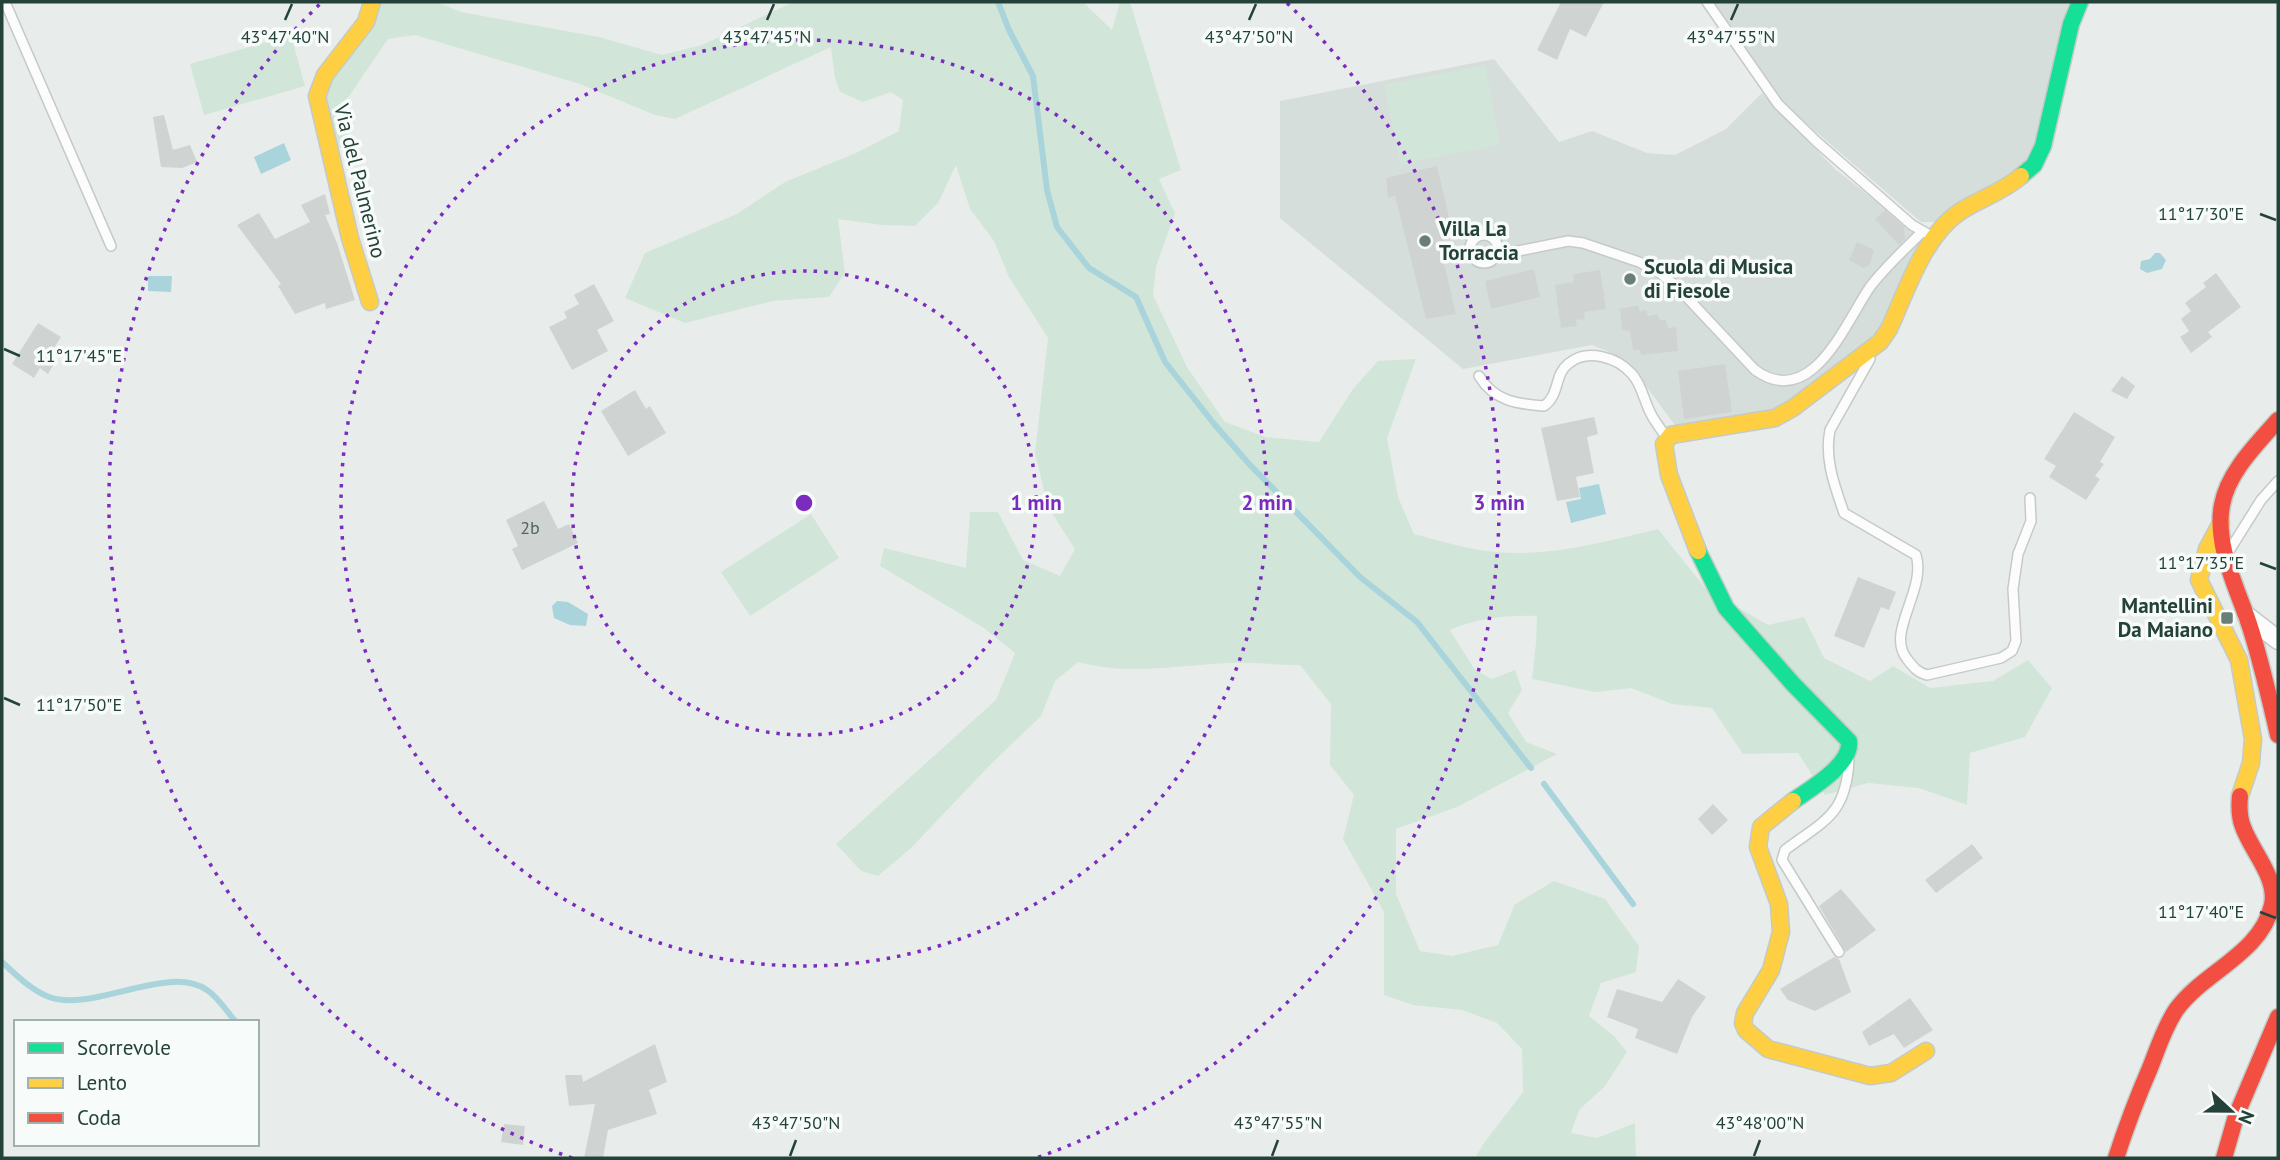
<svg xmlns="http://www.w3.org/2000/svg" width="2280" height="1160" font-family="'PT Sans',sans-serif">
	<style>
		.built { fill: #d6dedb }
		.green { fill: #d1e6d8 }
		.water { fill: #a9d4db }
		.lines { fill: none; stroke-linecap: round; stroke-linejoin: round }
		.stream { stroke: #a9d4db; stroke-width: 6 }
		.building { fill: #cfd4d2 }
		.lane-casing { stroke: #c5cac8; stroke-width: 12 }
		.street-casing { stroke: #c5cac8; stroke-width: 21 }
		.fast-casing { stroke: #c3cbc8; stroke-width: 19 }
		.slow-casing { stroke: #c3cbc8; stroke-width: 19 }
		.jam-casing { stroke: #c3cbc8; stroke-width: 19 }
		.lane { stroke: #fcfcfc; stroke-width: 9 }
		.street { stroke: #fcfcfc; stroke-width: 18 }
		.fast { stroke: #16e098; stroke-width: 16 }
		.slow { stroke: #ffcf43; stroke-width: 16 }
		.jam { stroke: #f24e42; stroke-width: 16 }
		.ticks { fill: none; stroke: #24423a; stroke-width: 2.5 }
		.ring { fill: none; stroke: #7b2cbf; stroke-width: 3.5; stroke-dasharray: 3.5 7 }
		.poi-dot { fill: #697e78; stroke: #f7fbf9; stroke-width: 2.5 }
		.labels { text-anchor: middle; stroke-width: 7; stroke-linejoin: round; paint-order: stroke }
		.number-label { font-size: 18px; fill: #506761 }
		.street-label { font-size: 21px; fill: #24423a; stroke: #f7fbf9 }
		.poi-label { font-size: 21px; font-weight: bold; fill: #24423a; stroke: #f7fbf9; text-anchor: start }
		.ticks-label { font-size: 18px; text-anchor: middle; fill: #24423a; stroke: #f7fbf9; stroke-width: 7; stroke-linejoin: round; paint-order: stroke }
		.centre { fill: #7b2cbf; stroke: #f7fbf9; stroke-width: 3.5 }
		.ring-label { font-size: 21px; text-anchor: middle; font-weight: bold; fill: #7b2cbf; stroke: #f7fbf9; stroke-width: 7; stroke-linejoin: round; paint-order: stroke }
	</style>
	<rect width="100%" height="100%" fill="#e8edeb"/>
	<path class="built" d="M1713 2H2074L2034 156 1941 222H1921L1786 106Z
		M1494 59 1559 142 1592 131 1647 153 1675 155 1726 129 1762 93 1835 169 1924 239 1875 337 1771 413 1677 428 1632 367 1609 352 1592 345 1463 369 1280 218V101Z"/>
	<path class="green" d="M372 2H436L461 12 599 37 662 55 702 45 793 2H1083L1112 30 1120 2H1130L1181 170 1159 179 1175 213 1156 267 1153 295 1187 367 1225 422 1265 437 1319 442 1353 389 1378 361 1416 359 1387 438 1398 497 1414 534C1438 540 1463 548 1488 551 1545 559 1603 542 1658 529L1706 589 1768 625 1804 617 1824 658 1870 681 1893 666 1930 688 1993 681 2028 660 2052 688 2025 737 1970 753 1967 805 1919 788 1868 783 1825 795 1798 753 1743 754 1712 708 1672 704 1631 688 1595 692 1532 679 1536 643 1537 616C1507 615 1478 618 1450 630L1475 670 1492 679 1515 670 1522 690 1508 713 1526 742 1557 754 1457 807 1396 829V894L1420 951 1452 956 1498 945 1515 904 1554 881 1605 899 1639 946 1636 972 1601 983 1589 1016 1614 1036 1627 1052 1605 1086 1579 1110 1571 1133 1597 1138 1635 1123 1636 1158H1475L1484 1143 1523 1092 1522 1049 1497 1023 1462 1010 1413 1005 1384 995V912L1343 839 1354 795 1330 765 1331 704 1300 665C1277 665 1253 662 1230 663 1178 665 1129 676 1078 662L1055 681 1041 716 991 764 911 848 878 876 861 871 836 844 996 700 1015 653 984 628 880 566 884 548 966 568 970 512H998L1023 560 1060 576 1075 549 1048 507 1035 453 1048 338 1009 277 994 241 970 209 956 165 938 203 915 226 882 225 838 219 845 273 829 297 773 301 685 323 625 298 645 253 737 214 785 182 856 153 899 131 903 100 891 92 863 102 840 92 835 78 831 47 675 119 655 115 580 84 415 35 388 39 343 105 351 151 328 143 320 84Z
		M291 35 305 86 204 115 190 64Z
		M1485 65 1500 145 1400 164 1384 85Z
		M811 514 839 558 750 616 721 572Z"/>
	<path class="water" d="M284 143 291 160 261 174 254 157Z
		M2155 253H2160L2166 260 2162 269 2147 273 2140 269 2141 261 2150 259Z
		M148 276H172L171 292 148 291Z
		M1599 484 1606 514 1571 523 1566 502 1581 499 1579 488Z
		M557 601 568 602 588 614 586 626 570 625 554 618 552 606Z"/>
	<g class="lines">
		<path class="stream" d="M998 2 1009 30 1033 76 1047 190 1057 227 1089 268 1136 297 1165 362 1215 425 1250 465 1360 577 1417 622 1531 768
			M1544 784 1633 904
			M2 962C16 975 31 990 49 997 93 1013 168 963 207 990 218 997 227 1012 236 1022"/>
	</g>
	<path class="building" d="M1561 2H1604L1586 37 1570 29 1557 60 1537 50Z
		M164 115 173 150 190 145 197 162 182 168 161 167 153 117Z
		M1437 166 1454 238 1439 242 1456 314 1426 319 1395 196 1388 197 1386 178Z
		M325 194 330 214 325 215 337 243 355 300 326 309 325 303 295 314 278 286 281 284 237 225 259 213 275 239 310 222 301 205Z
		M1885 210 1904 227 1905 239 1899 245 1875 219Z
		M1857 242 1874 250 1870 265 1863 268 1849 260Z
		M1534 269 1540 297 1491 309 1485 281Z
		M1600 270 1606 309 1584 312 1585 319 1576 320 1577 326 1561 328 1555 285 1574 282 1573 274Z
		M2216 273 2241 307 2208 332 2212 337 2191 353 2180 337 2189 331 2181 319 2191 311 2185 303 2206 287 2203 283Z
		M594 284 614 321 597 330 608 351 572 370 549 327 567 318 564 312 579 304 574 295Z
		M1638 305 1640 311 1646 310 1648 316 1657 314 1660 320H1666L1668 328 1676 327 1678 351 1641 355 1640 350H1633L1630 331 1622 330 1620 309Z
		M38 323 61 337 49 356 56 361 48 374 40 368 34 378 12 364Z
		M1725 364 1732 412 1684 419 1678 371Z
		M2122 376 2135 386 2127 399 2111 391Z
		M635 390 646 409 650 406 666 433 628 456 601 411Z
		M2074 412 2115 437 2100 462 2104 464 2095 476 2100 479 2086 500 2049 477 2056 466 2044 459Z
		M1594 417 1598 434 1587 437 1594 473 1576 477 1580 497 1557 501 1541 428Z
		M544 501 558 529 569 524 578 543 522 570 512 549 518 546 506 520Z
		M1858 577 1896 592 1889 610 1881 607 1864 648 1834 636Z
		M1713 804 1728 820 1712 835 1698 819Z
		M1972 844 1983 858 1936 893 1925 880Z
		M1841 889 1876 930 1846 952 1819 906Z
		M1834 957 1839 959 1851 992 1815 1011 1788 1000 1780 989Z
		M1678 979 1706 997 1692 1017 1677 1054 1635 1038 1638 1029 1607 1017 1617 989 1662 1002Z
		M1910 998 1933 1030 1904 1048 1894 1034 1869 1046 1862 1032Z
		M655 1044 667 1082 649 1090 657 1114 608 1130 603 1158H584L595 1104 569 1106 565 1075H582L583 1082Z
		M504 1124 525 1126 523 1145 501 1142Z"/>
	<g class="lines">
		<g class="lane-casing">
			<path id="lane" d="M5 2 111 246
				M1707 2 1778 104 1817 142 1912 225 1928 234
				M1470 249a14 14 0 1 1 28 0a14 14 0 1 1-28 0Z
				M1498 251H1518L1568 241 1583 243 1639 262 1659 272 1679 289 1755 370C1812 411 1845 323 1870 287 1885 267 1905 249 1923 231
				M1870 359 1830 430C1824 459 1835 487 1844 513L1916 555C1927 590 1885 632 1907 659 1914 668 1917 672 1927 675L2001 658 2012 651 2016 641 2013 589 2018 554 2031 521 2030 498
				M1479 376C1494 401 1517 404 1544 406 1560 395 1554 375 1568 364 1587 348 1617 357 1632 374 1642 385 1644 401 1651 414 1655 422 1661 429 1666 437
				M2229 551 2261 500 2278 481
				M1839 952 1782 860 1785 850C1825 820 1846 815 1849 760"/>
		</g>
		<g class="street-casing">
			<path id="street" d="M2247 616 2278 640"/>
		</g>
		<g class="fast-casing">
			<path id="fast" d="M2021 176 2034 165 2043 146 2071 24 2080 2
				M1698 551 1726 608 1793 684 1849 741C1852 765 1810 789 1793 801"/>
		</g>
		<g class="slow-casing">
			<path id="slow" d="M370 302 350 238 317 96 325 75 366 22 372 2
				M2221 523 2207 549 2199 580 2239 660 2253 739 2251 763 2240 796
				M1698 551 1669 475 1664 444 1671 435 1775 418 1793 408 1880 342 1889 329C1907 290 1924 235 1961 211 1981 198 2003 192 2021 176
				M1793 801 1761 827 1758 847 1779 904 1781 932 1771 970 1745 1013 1743 1023 1746 1030 1768 1049 1870 1076 1891 1073 1926 1051"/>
		</g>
		<g class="jam-casing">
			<path id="jam" d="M2278 420C2257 444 2228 472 2222 505 2214 547 2239 591 2251 630 2262 665 2270 700 2278 735
				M2116 1158C2126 1127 2137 1098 2150 1068 2158 1048 2164 1028 2176 1010 2203 972 2261 954 2272 905 2278 878 2252 852 2243 827 2239 817 2239 806 2240 796
				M2224 1158 2236 1116 2278 1017"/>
		</g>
		<use href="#lane" class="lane"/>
		<use href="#street" class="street"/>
		<use href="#fast" class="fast"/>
		<use href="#slow" class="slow"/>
		<use href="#jam" class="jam"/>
	</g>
	<path class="ticks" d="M285 20 292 4M767 20 774 4M1249 20 1256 4M1731 20 1738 4M2260 214 2276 220M4 349 20 356M2260 563 2276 569M4 698 20 705M2260 912 2276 918M790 1156 796 1140M1272 1156 1278 1140M1754 1156 1760 1140"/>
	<g class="ring">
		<circle cx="804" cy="503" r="232"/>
		<circle cx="804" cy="503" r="463"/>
		<path d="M572 1158A695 695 0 0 1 321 3M1287 3A695 695 0 0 1 1036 1158"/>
	</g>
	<g class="poi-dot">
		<circle cx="1425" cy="241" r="7"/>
		<circle cx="1630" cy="279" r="7"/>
		<rect x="2220" y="611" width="14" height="14" rx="3.5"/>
	</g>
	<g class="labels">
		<g class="number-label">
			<text x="530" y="534">2b</text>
		</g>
		<g class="street-label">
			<text transform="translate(360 181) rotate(76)" y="7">Via del Palmerino</text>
		</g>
		<g class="poi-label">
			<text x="1439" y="236">Villa La<tspan x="1439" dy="24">Torraccia</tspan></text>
			<text x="1644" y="274">Scuola di Musica<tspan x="1644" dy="24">di Fiesole</tspan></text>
			<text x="2213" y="613" text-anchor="end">Mantellini<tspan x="2213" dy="24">Da Maiano</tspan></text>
		</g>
	</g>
	<g class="ticks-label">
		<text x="285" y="43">43°47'40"N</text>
		<text x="767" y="43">43°47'45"N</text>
		<text x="1249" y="43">43°47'50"N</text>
		<text x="1731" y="43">43°47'55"N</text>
		<text x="2201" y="220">11°17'30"E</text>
		<text x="79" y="362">11°17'45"E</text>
		<text x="2201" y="569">11°17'35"E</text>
		<text x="79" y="711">11°17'50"E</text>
		<text x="2201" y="918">11°17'40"E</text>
		<text x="796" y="1129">43°47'50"N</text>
		<text x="1278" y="1129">43°47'55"N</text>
		<text x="1760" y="1129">43°48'00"N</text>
	</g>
	<circle cx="804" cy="503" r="10" class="centre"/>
	<g class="ring-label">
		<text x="1036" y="510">1 min</text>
		<text x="1267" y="510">2 min</text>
		<text x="1499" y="510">3 min</text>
	</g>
	<rect width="2280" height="1160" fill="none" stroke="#24423a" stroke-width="7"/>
	<rect x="14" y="1020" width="245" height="126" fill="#f7fbf9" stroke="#a3b1ad" stroke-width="2"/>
	<rect x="28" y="1043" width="35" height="10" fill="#16e098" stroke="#a3b1ad" stroke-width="2"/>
	<text x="77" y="1055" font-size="21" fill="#24423a">Scorrevole</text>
	<rect x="28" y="1078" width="35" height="10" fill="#ffcf43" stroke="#a3b1ad" stroke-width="2"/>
	<text x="77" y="1090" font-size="21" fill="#24423a">Lento</text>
	<rect x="28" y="1113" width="35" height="10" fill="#f24e42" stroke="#a3b1ad" stroke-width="2"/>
	<text x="77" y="1125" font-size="21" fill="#24423a">Coda</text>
	<g transform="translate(2231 1111) rotate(112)" stroke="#f7fbf9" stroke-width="5" paint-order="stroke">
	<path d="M0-5L12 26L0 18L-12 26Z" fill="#24423a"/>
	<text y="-10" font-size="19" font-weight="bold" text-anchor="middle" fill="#24423a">N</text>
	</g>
</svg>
